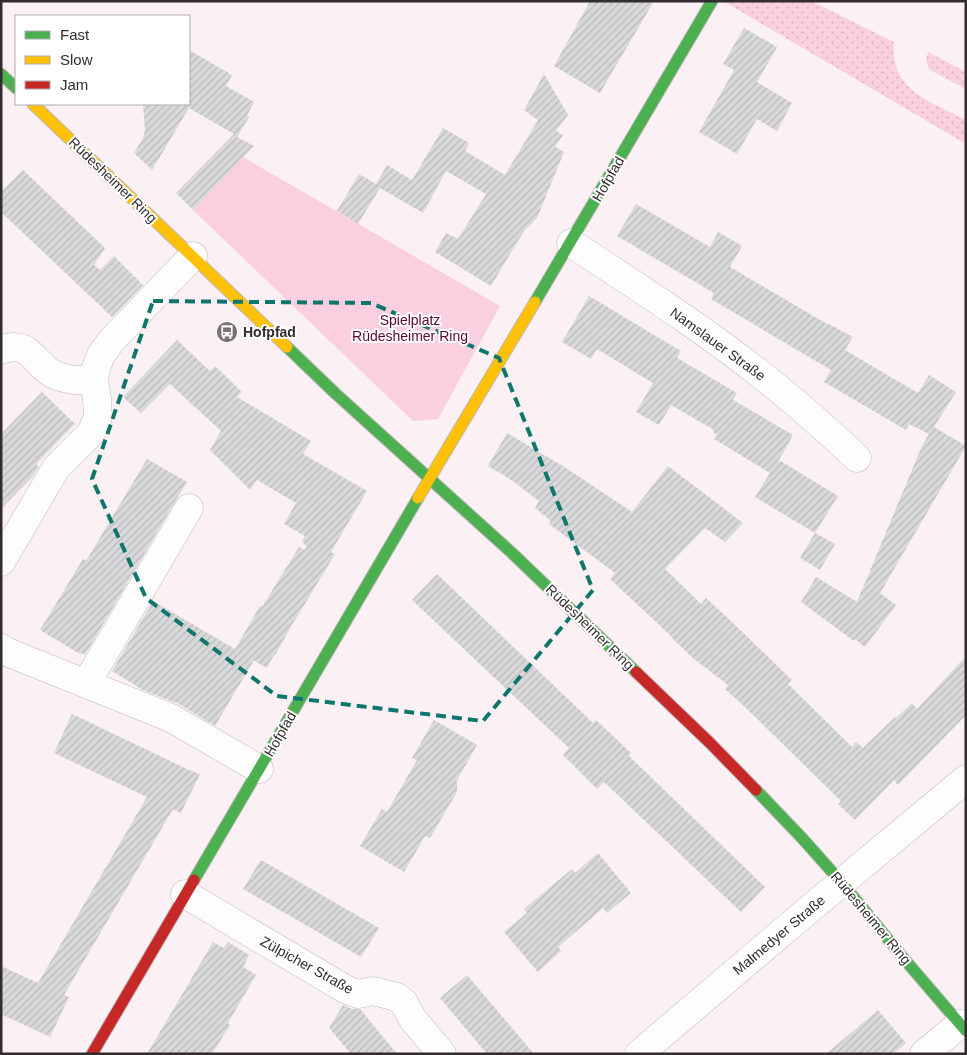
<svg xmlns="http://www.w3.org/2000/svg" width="967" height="1055" font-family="Arial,sans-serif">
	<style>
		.grass { fill: url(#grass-dots) }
		.park { fill: #fad0e0 }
		.building { fill: url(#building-hatch) }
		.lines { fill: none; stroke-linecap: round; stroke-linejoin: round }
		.street-casing { stroke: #c0b8ba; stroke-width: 29 }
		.fast-casing { stroke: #c0b8ba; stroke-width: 13 }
		.slow-casing { stroke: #c0b8ba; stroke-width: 13 }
		.jam-casing { stroke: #c0b8ba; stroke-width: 13 }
		.street { stroke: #fefdfd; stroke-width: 28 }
		.fast { stroke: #4caf50; stroke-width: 11 }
		.slow { stroke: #ffc107; stroke-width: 11 }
		.jam { stroke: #c62828; stroke-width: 11 }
		.marked { fill: none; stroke: #0f766e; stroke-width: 4; stroke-dasharray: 10 6; stroke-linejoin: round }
		.labels { text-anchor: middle; stroke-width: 4; stroke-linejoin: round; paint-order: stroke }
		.street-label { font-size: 14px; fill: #332c2f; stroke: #fff }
		.park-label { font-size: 14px; fill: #590634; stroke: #fff }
		.poi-label { font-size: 14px; font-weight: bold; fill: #332c2f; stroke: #fff; text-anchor: start }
	</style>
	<defs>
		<pattern id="grass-dots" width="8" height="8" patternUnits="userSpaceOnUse" patternTransform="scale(1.25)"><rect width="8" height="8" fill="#fad0e0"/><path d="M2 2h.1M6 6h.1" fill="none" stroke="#d7b3c0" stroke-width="1.8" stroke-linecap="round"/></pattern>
		<pattern id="building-hatch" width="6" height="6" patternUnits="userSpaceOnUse" patternTransform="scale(1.25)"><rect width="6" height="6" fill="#d9d8da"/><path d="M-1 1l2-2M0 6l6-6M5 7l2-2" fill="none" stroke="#bbbabb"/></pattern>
	</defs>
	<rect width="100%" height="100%" fill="#fbf0f3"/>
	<path class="grass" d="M723 1H811L894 42C889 90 931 102 966 120V144Z
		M928 52 966 72V89L930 70 926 62Z"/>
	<path class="park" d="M243 157 500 306 438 419 413 421 193 210Z"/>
	<path class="building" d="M590 1H654L600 93 554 66Z
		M744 28 777 47 757 82 792 103 777 131 757 119 737 154 699 132 734 70 723 64Z
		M189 50 232 75 226 86 254 102 247 116 249 117 237 137 254 146 193 210 176 193 234 134 189 108 152 170 134 153 143 138 145 130 143 104H189Z
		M544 74 568 115 556 131 563 135 555 147 564 152 537 218 524 231 491 286 435 252 446 233 458 239 486 194 446 171 423 213 380 188 358 224 337 211 359 174 376 184 387 165 412 180 443 128 469 143 465 151 505 175 538 120 524 110Z
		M23 170 105 248 94 265 100 270 114 256 143 285 112 317 1 212V192Z
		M636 204 710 247 718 232 742 246 730 267 827 324V323L853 337 845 350 894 379 918 393 929 375 956 392 934 427 966 446 880 593 896 605 865 647 855 639 854 641 801 602 816 577 857 602 922 446 929 434 909 424 906 430 824 382 831 370 711 299 714 293 617 236Z
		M589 296 681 351 677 358 737 393 733 400 793 435 779 460 838 496 815 533 755 497 770 473 714 439 717 434 713 432 714 430 671 405 659 425 636 412 653 383 597 349 591 359 562 342Z
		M177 340 210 371 215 366 242 392 237 397 311 441 303 454 367 491 331 552 335 554 292 625 275 655H274L267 668 243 654 254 660 215 726 179 704 143 690 112 671 153 601 235 649 260 606 262 607 299 547 304 550 307 547 302 541 305 536 284 524 296 503 257 480 250 490 210 450 221 431 170 384 141 413 123 397Z
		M42 392 75 424 36 464 39 467 33 476 1 509V434Z
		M507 433 566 468 632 512 668 466 743 523 725 542 705 528 665 569 701 604 706 598 732 622 792 680 788 684 852 747 856 742 863 748 895 717 896 718 912 703 917 709 966 656V715L898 785 894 780 855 820 838 804 841 801 747 709 725 689 728 685 694 659 670 636H671L610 579 615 573 549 524 551 521 535 508 539 501 510 479 488 466Z
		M147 459 187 482 176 500 85 655 81 653 80 654 40 630 83 559 86 561Z
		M815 533 835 544 820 570 800 558Z
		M437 574 593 723 596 720 631 753 629 756 765 887 741 912 604 782 597 789 563 755 569 748 412 600Z
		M72 714 189 770 200 774 181 813 173 809 64 995 69 997 50 1037 1 1014V966L38 983 147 797 54 753Z
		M434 720 477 745 456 782H457V792L430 838 425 836 404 872 360 846 382 809 387 812 417 760 412 758Z
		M598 853 631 893 607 913 603 908 580 928 558 947 561 951 538 972 504 932 527 913 524 909 572 869 575 873Z
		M261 860 379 928 361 957 243 889Z
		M213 942 224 948 228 942 249 955 243 967 256 975 228 1023 230 1025 212 1054H147Z
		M467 975 534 1054H487L440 998Z
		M343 1005 352 1009H360L397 1054H351L329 1028Z
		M878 1010 906 1043 893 1054H826Z"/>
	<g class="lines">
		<g class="street-casing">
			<path id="street" d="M571 243C636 286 704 329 765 378 797 403 827 430 857 458
				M1 350C5 348 8 348 13 347 32 346 38 368 55 375 69 381 79 380 94 381
				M1 562 56 468 91 433 98 417 97 399 94 381 96 368 101 355 111 341 193 256
				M1 648 7 652 171 718 259 769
				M86 684 189 508
				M185 894 345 989 358 994 373 991 397 997 404 1003 412 1018 442 1054
				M639 1054 806 912 966 779
				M924 1054 960 1024"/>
		</g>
		<g class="fast-casing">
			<path id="fast" d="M1 74 16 88
				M535 302 712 1
				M287 347 336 394 512 553 636 672
				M756 790 802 838 842 883 905 960 966 1031
				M194 880 418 498"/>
		</g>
		<g class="slow-casing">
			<path id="slow" d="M33 104 287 347
				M418 498 535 302"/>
		</g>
		<g class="jam-casing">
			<path id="jam" d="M636 672 710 743 756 790
				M92 1054 194 880"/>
		</g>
		<use href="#street" class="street"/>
		<use href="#fast" class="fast"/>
		<use href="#slow" class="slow"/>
		<use href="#jam" class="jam"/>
	</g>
	<path class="marked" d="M153 301 371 303 499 358 593 590 483 721 277 696 146 598 92 479Z"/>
	<defs>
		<g id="bus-disc" transform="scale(1.125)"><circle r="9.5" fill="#797174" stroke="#fff"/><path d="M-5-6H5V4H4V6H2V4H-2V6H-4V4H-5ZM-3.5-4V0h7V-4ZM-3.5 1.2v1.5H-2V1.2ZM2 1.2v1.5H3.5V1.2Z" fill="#fff"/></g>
	</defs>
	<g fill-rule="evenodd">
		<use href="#bus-disc" x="227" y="332"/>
	</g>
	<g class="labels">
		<g class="street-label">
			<text transform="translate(608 179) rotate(-60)" y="5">Hofpfad</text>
			<text transform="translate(113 180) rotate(44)" y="5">Rüdesheimer Ring</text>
			<text transform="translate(718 344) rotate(36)" y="5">Namslauer Straße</text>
			<text transform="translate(590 627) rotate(44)" y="5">Rüdesheimer Ring</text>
			<text transform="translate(280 734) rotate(-60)" y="5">Hofpfad</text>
			<text transform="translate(871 918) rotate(50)" y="5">Rüdesheimer Ring</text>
			<text transform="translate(779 935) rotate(-40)" y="5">Malmedyer Straße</text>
			<text transform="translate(307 965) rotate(29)" y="5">Zülpicher Straße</text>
		</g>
		<g class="park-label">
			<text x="410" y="325">Spielplatz<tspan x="410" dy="16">Rüdesheimer Ring</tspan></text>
		</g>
		<g class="poi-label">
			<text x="243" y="337">Hofpfad</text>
		</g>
	</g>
	<rect width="967" height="1055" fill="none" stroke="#332c2f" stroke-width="5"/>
	<rect x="15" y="15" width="175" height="90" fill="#ffffff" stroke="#adabac"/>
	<rect x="25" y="31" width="25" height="8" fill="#4caf50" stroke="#adabac"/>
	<text x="60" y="40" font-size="15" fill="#332c2f">Fast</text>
	<rect x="25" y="56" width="25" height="8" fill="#ffc107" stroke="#adabac"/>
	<text x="60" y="65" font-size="15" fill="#332c2f">Slow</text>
	<rect x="25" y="81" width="25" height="8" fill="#c62828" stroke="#adabac"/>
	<text x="60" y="90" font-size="15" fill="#332c2f">Jam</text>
</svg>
